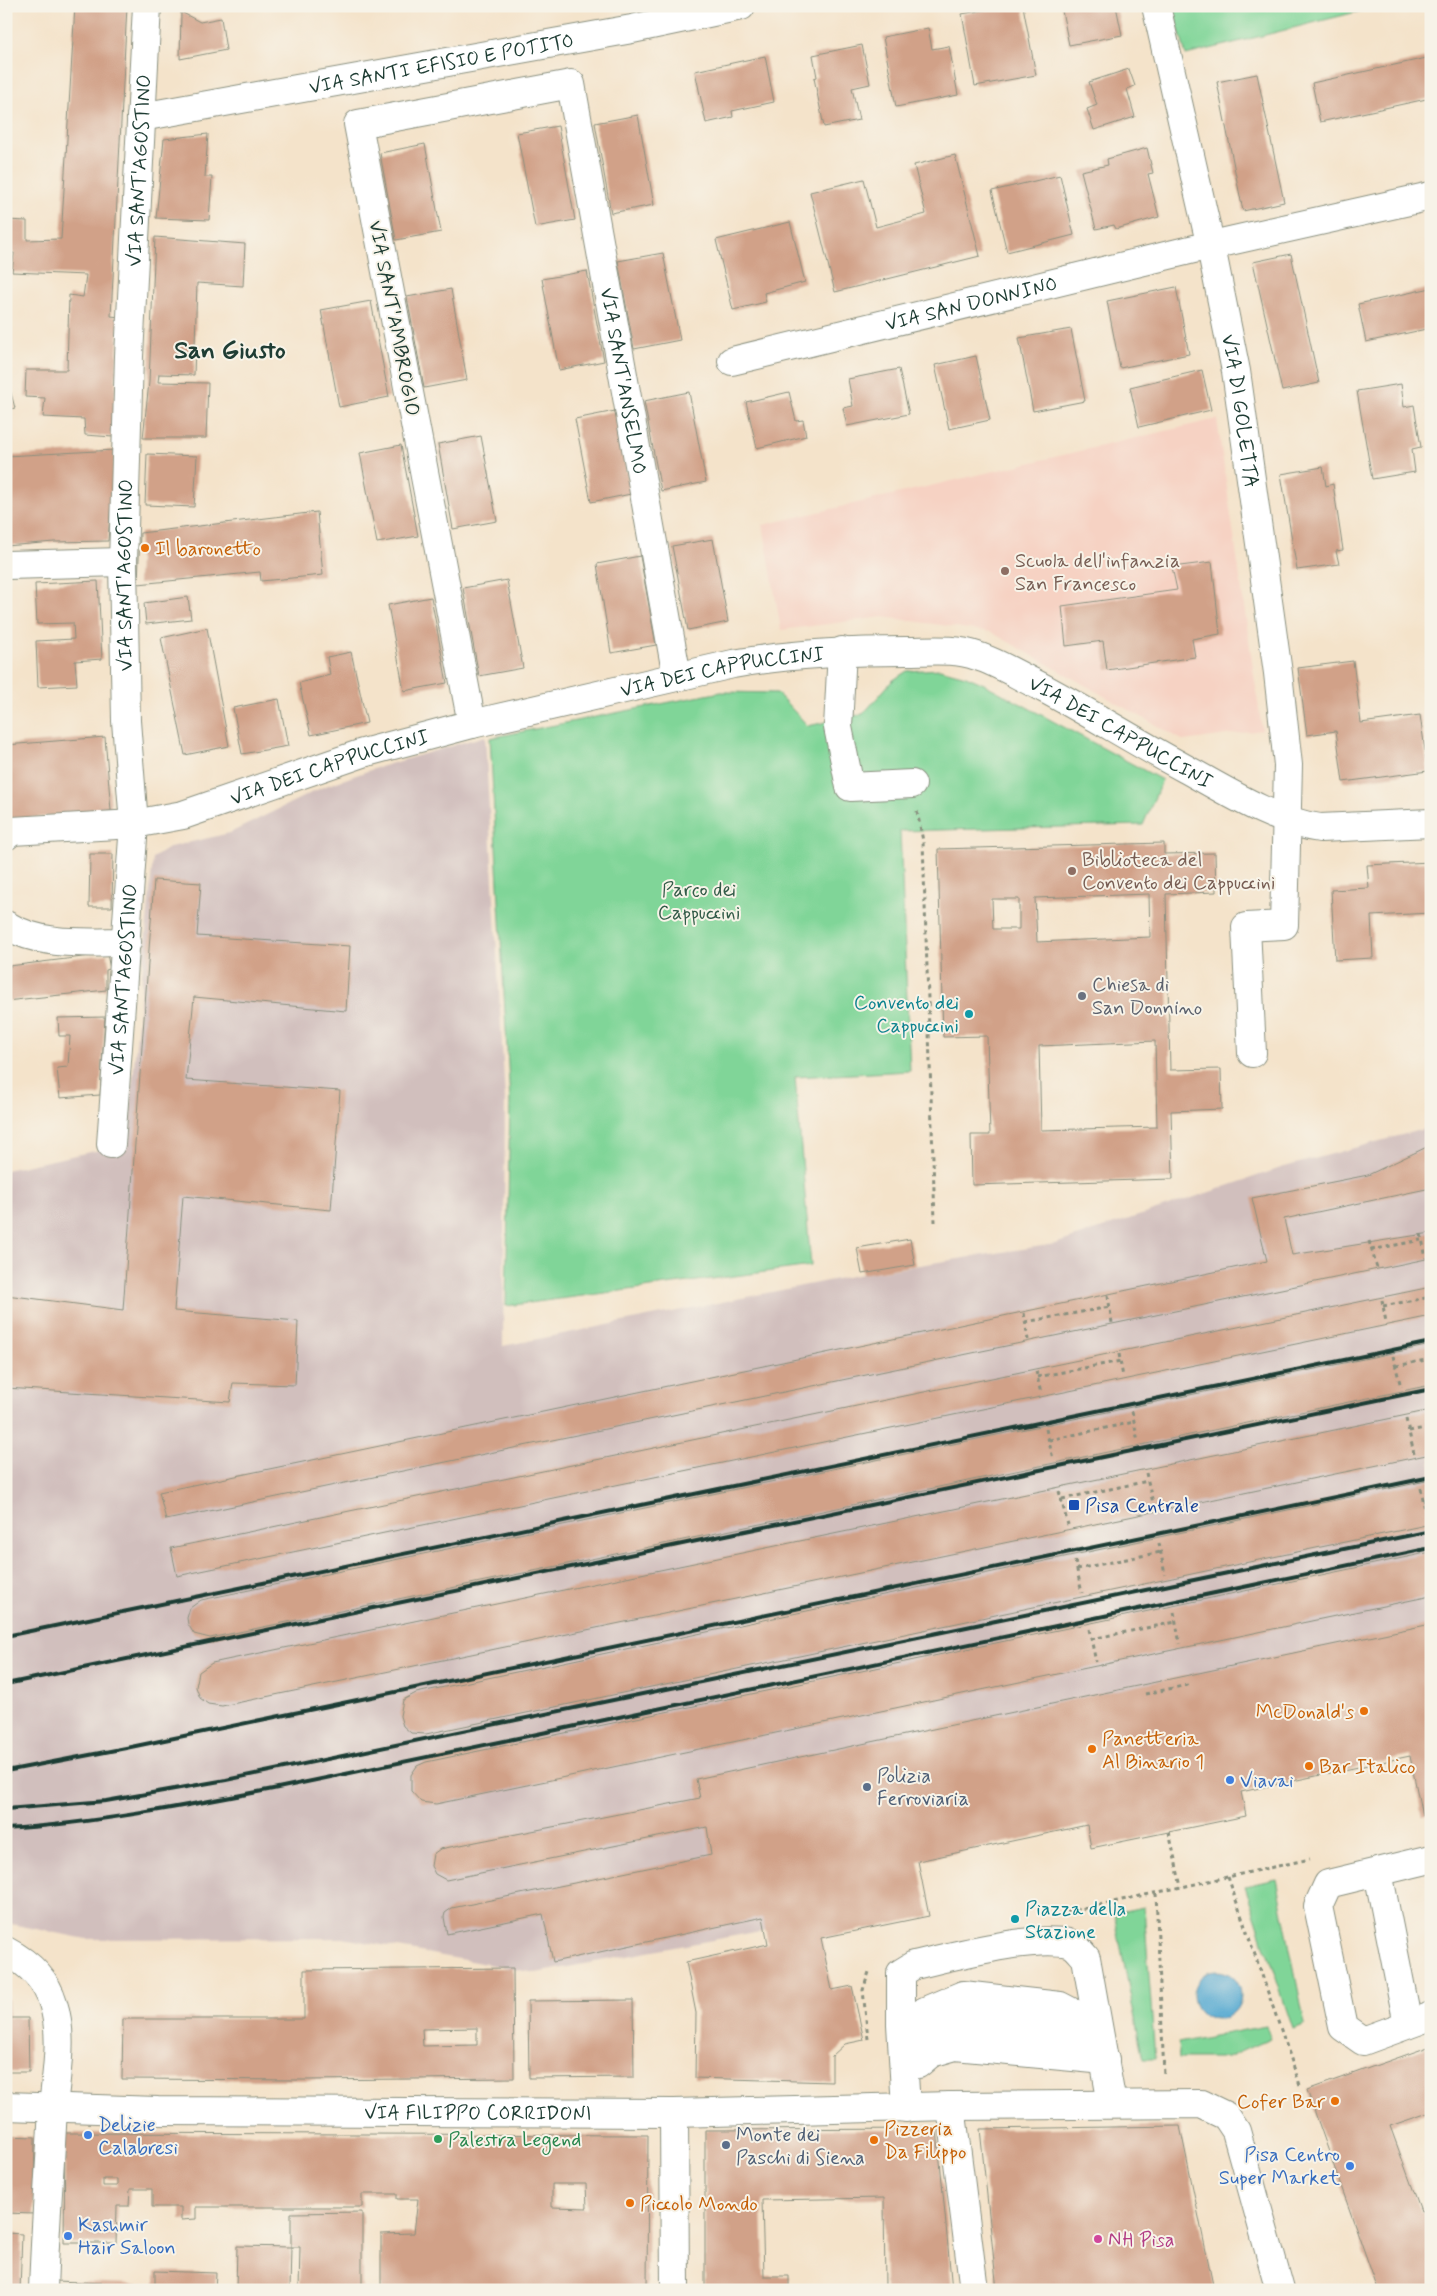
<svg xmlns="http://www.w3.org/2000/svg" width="1437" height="2296" font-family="Mynerve,sans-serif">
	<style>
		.built { fill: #f6d2c3 }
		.industrial { fill: #d1bfbd }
		.green { fill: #80d598; stroke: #508966 }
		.water { fill: #55a9d1; stroke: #3a7382 }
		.building { fill: #d1a188; fill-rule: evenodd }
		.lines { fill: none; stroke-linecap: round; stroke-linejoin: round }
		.minor-casing { stroke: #8a907f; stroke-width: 30 }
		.path { stroke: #8a907f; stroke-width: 3; stroke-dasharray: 4 4; stroke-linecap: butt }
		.minor { stroke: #fff; stroke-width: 28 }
		.rail { stroke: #1f3d34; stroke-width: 4 }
		.food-dot { fill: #e8710a; stroke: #f7f3e8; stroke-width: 2 }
		.education-dot { fill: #8d6e63; stroke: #f7f3e8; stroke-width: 2 }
		.worship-dot { fill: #6b7280; stroke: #f7f3e8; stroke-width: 2 }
		.culture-dot { fill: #0f9aa8; stroke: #f7f3e8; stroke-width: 2 }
		.transit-dot { fill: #1a4fb4; stroke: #f7f3e8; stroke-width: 2 }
		.shop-dot { fill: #3f7fe0; stroke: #f7f3e8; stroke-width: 2 }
		.service-dot { fill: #5c6f8a; stroke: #f7f3e8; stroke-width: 2 }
		.leisure-dot { fill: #2e9e5b; stroke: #f7f3e8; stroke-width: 2 }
		.hotel-dot { fill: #d1479c; stroke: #f7f3e8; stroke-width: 2 }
		.labels { text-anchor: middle; stroke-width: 4; stroke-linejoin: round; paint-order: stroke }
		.street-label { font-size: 20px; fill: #1f3d34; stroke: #f7f3e8 }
		.food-label { font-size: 20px; fill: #c56008; stroke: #f7f3e8; text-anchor: start }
		.education-label { font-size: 20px; fill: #785e54; stroke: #f7f3e8; text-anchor: start }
		.park-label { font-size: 20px; fill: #325b48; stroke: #f7f3e8 }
		.worship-label { font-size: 20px; fill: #5b616d; stroke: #f7f3e8; text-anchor: start }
		.culture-label { font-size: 20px; fill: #0d838f; stroke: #f7f3e8; text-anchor: end }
		.transit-label { font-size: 20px; fill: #164399; stroke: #f7f3e8; text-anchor: start }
		.service-label { font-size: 20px; fill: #4e5e75; stroke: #f7f3e8; text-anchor: start }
		.shop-label { font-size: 20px; fill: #366cbe; stroke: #f7f3e8; text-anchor: start }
		.leisure-label { font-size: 20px; fill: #27864d; stroke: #f7f3e8; text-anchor: start }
		.hotel-label { font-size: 20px; fill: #b23c85; stroke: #f7f3e8; text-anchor: start }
		.district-label { font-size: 25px; font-weight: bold; fill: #1f3d34; stroke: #f7f3e8 }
	</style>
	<rect width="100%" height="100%" fill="#f7f3e8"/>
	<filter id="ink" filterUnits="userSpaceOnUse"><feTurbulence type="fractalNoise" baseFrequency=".02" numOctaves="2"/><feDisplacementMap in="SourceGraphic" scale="10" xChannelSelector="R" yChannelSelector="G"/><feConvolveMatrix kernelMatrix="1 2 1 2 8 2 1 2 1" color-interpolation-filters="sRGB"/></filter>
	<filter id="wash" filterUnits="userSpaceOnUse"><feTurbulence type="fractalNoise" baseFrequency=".0096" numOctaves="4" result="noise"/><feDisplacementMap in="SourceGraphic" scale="20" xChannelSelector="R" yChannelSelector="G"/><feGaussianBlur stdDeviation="1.12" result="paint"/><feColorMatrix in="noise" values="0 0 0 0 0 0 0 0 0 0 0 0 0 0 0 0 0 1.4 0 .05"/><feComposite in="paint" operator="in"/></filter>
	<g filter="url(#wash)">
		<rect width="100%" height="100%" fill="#f4e3ca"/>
		<path class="built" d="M1217 419 1262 730 1184 741 991 632 883 617 781 630 763 525Z"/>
		<path class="industrial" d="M485 736 505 1100 503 1346 862 1274 1055 1244 1281 1168 1431 1127V1653L926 1757 825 1919 536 1973 343 1938 86 1939 6 1923V1170L127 1144 153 858 170 847 230 833 323 787 373 769Z"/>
		<path class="green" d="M1172 6H1380L1186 55Z
			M940 669 966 676 984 684 1162 780 1143 825 900 831 910 1071 795 1077 811 1266 506 1306 510 1102 490 738 721 692 777 693 808 726 863 714 892 681 907 671Z
			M1276 1879 1305 2024 1293 2029 1245 1886Z
			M1144 1907 1155 2059H1143L1114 1913Z
			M1265 2026 1270 2039 1227 2058H1179L1178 2043Z"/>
		<path class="water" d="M1193 1995a24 24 0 1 1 48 0a24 24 0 1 1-48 0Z"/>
		<g id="blocks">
			<path class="building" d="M75 6H127L111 316 119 317 113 437 85 435 84 419 43 417 45 398 25 397 26 370H67L69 295 83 297 86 275 12 272 14 253H6V220L27 221V240L61 239Z
				M1007 6H1023L1036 75 975 86 962 14Z
				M1061 6H1116L1122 35 1069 45Z
				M181 12 200 22 221 18 226 50 180 59Z
				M928 28 932 49 949 46 958 95 896 107 883 37Z
				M862 45 870 84 852 88 859 120 824 127 814 78 817 77 813 55Z
				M765 56 774 102 732 111 733 117 706 123 695 71Z
				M1431 57V98L1320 122 1312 83Z
				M1129 69 1135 86 1127 89 1135 117 1094 130 1087 109 1097 105 1089 82Z
				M1257 74 1284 202 1243 211 1217 82Z
				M638 115 654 205 611 213 595 123Z
				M558 126 575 220 535 227 517 133Z
				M208 134 205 177H212L209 220 156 218 164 139Z
				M425 144 441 232 396 240 380 153Z
				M1147 148 1153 173 1148 174 1159 217 1116 229 1114 225 1096 229 1081 171 1108 165 1107 159Z
				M955 155 980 256 835 292 810 192 864 179 876 227 926 214 914 165Z
				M1060 175 1074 235 1007 252 992 191Z
				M790 222 805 282 764 293 766 302 733 310 716 240Z
				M155 237 245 244 243 286 197 283 194 375 159 374 158 382 208 383 206 438H143L149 382Z
				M663 253 680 340 634 349 618 261Z
				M1291 254 1319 383 1282 391 1253 262Z
				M587 271 604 361 559 370 542 279Z
				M1176 287 1189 354 1120 368 1107 301Z
				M1431 288V328L1366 342 1358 304Z
				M451 289 467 380 424 388 407 297Z
				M371 301 389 397 339 407 321 310Z
				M1071 329 1085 401 1033 411 1019 338Z
				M976 356 990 420 949 429 935 365Z
				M899 369 909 414 847 426 843 408 853 406 848 379Z
				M1202 370 1211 410 1139 427 1130 387Z
				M6 375 15 408 6 410Z
				M1401 384 1404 407 1414 405 1421 447 1412 449 1415 472 1372 479 1357 391Z
				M689 392 706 482 661 491 644 401Z
				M789 392 796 421 803 420 806 436 757 448 746 402Z
				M615 411 631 494 591 502 575 419Z
				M481 436 497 521 453 529 438 444Z
				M401 445 418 536 377 543 360 453Z
				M115 450 108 541 54 542 6 546V456Z
				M147 454 197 456 194 507 145 505Z
				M1323 467 1326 486 1333 484 1343 550 1336 551 1339 564 1297 570 1281 474Z
				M317 512 323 575 261 581 260 572 138 584 140 533Z
				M713 539 728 622 688 630 672 546Z
				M640 556 656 645 611 653 597 564Z
				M1212 562 1220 634 1192 639 1195 657 1107 670 1103 641 1066 646 1062 606 1177 590 1172 567Z
				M507 580 523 668 479 676 463 588Z
				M98 581 102 659 75 661 77 685 38 687 36 641 74 639 73 623 37 624 35 584Z
				M188 597 191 619 146 624 144 603Z
				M431 597 447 683 404 691 388 605Z
				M207 628 229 746 185 755 161 638Z
				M351 652 367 723 311 735 299 683 330 675 327 657Z
				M1353 661 1361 723 1420 715 1428 771 1343 782 1336 731 1307 735 1298 668Z
				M279 699 288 746 242 754 233 708Z
				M105 737 111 811 6 820V745Z
				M1164 843V854L1215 853 1216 892 1166 894 1170 1070 1221 1069 1222 1109 1171 1111 1173 1179 972 1185 971 1135H990L987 1036 943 1037 938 849ZM1149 894 1150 937 1037 942 1035 898ZM992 899H1019V929H993ZM1155 1041 1157 1127 1041 1130 1039 1046Z
				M90 854H113L112 907H89Z
				M1431 862V913L1371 916 1373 958 1335 960 1331 890 1369 888 1367 865Z
				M154 880 201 883 197 936 350 946 346 1011 194 997 186 1080 340 1091 331 1210 183 1196 174 1311 298 1321 295 1385 233 1383 230 1402 6 1388V1295L123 1310Z
				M107 954 110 969 106 970V990L6 1001V970L9 969V966Z
				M105 1017 100 1095 60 1098 57 1068 68 1067 70 1036H59L58 1018Z
				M1431 1145V1188L1284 1219 1292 1255 1431 1233V1258L166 1520 159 1492 1267 1261 1252 1198 1368 1175Z
				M910 1239 915 1265 862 1274 857 1248Z
				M1431 1287V1316L177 1576 171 1548Z
				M1431 1345V1385L210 1638 194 1634 188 1624 187 1618 190 1608 201 1600Z
				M1431 1410V1454L222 1706 208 1704 200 1698 196 1687 199 1672 212 1663Z
				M1431 1480V1524L426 1734 411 1733 403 1726 400 1716 403 1700 416 1693Z
				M1431 1552V1596L436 1804 421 1802 411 1791V1775L417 1766 426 1762Z
				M1431 1624V1814L1422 1816 1410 1756 1241 1792 1246 1816 1091 1848 1087 1825 918 1861 929 1916 821 1938 832 1990 852 1986 864 2040 845 2044 832 2056V2082L695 2078 696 2013 686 1962 768 1944 763 1917 553 1962 543 1914 447 1934 444 1917 445 1913 452 1908 711 1855 707 1827 446 1880 435 1874 431 1866 433 1854 440 1849 700 1798 696 1779Z
				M513 1968 514 2078 305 2080 122 2079 123 2019H304V1970ZM477 2028V2045L423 2046 422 2029Z
				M6 1999H8L9 2018H28L29 2072H6Z
				M633 2000 634 2077 529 2078 528 2001Z
				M1431 2046V2112L1390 2126 1421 2211 1430 2208 1431 2210V2290H1378L1307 2090Z
				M1180 2126 1214 2290H997L980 2129Z
				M937 2129 952 2290H885L884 2198 762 2200 764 2276H789V2290H705V2130Z
				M65 2133 648 2135 647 2290 414 2288V2290H381V2234L414 2233 418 2199H397V2194H362V2207H196V2219L181 2220V2207H152V2189H130L129 2206H117L116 2243H64ZM103 2179H117V2186H103ZM552 2184H586L587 2208 552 2207Z
				M6 2136 35 2137 34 2214 6 2213Z
				M362 2212V2288L299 2290 300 2247H291L290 2290H236L237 2246 291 2247V2213Z
				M6 2233 22 2234 20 2290H6Z
				M155 2271 216 2273 215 2290H55L56 2281 155 2285Z"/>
		</g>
	</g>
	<g filter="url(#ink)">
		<use href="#blocks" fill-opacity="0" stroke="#8a907f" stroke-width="1"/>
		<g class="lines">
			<g class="minor-casing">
				<g id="minor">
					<path id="s1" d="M1156 6 1211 247 1236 371 1278 673 1288 765 1284 925 1246 927 1252 1053"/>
					<path id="s2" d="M141 117 632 29 741 6"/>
					<path id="s3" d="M732 361 1194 249 1431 196"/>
					<path d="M6 565 123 562"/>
					<path d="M842 651 838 727 850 787 912 784"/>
					<path id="s4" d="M472 724 358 124 571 84 677 677"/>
					<path id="s5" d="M6 836 12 831 134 824 183 815 363 753 472 724 733 664C790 654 847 651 906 651 930 651 954 648 977 656 996 662 1014 673 1032 682 1084 709 1134 741 1186 769 1226 791 1275 822 1320 828L1431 823"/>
					<path d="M6 925C41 947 88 942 127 942"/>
					<path id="s6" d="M111 1144 134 824 126 721 123 562 129 356 147 6"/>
					<path d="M1431 1859 1328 1884 1318 1906 1343 2027 1363 2041 1431 2016"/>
					<path d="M1378 1872 1408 2024"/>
					<path d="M6 1951C27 1962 46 1979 53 2003 64 2037 56 2073 53 2108 50 2168 45 2229 43 2290"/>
					<path d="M915 2059C921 2050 936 2028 946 2024 966 2016 1060 2028 1079 2038 1087 2042 1094 2050 1100 2056"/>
					<path d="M909 2061 925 2011 963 1995 1060 2006 1081 2017 1093 2032 1098 2044"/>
					<path d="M918 2064 931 2053 955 2046 1105 2060"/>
					<path id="s7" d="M6 2106 158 2111 674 2113 951 2106 1201 2104 1226 2116 1236 2131 1280 2290"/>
					<path d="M951 2106 974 2290"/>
					<path d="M906 2108 901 2024V1973L914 1965C954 1956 1031 1935 1069 1943 1075 1944 1081 1953 1086 1958L1112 2104"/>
					<path d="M674 2113 675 2290"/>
				</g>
			</g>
			<path class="path" d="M917 811 923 841 935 1222
				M1421 1234 1426 1258
				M1369 1241 1377 1268
				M1371 1250 1421 1240
				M1108 1295 1112 1323
				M1382 1300 1386 1322
				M1383 1306 1431 1297
				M1024 1313 1028 1340
				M1025 1322 1110 1307
				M1119 1354 1123 1377
				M1393 1356 1401 1387
				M1396 1366 1431 1359
				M1036 1371 1041 1394
				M1037 1377 1121 1361
				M1132 1411 1138 1442
				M1406 1419 1414 1454
				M1046 1429 1053 1459
				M1409 1431 1431 1427
				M1049 1440 1134 1422
				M1146 1473 1154 1507
				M1421 1488 1427 1521
				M1059 1491 1068 1525
				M1062 1499 1148 1481
				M1423 1501 1431 1499
				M1159 1543 1165 1575
				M1075 1561 1082 1593
				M1077 1569 1161 1552
				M1174 1612 1180 1644
				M1089 1629 1096 1662
				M1091 1639 1176 1622
				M1145 1694 1188 1685
				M1169 1832 1181 1887
				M1228 1877 1300 2085
				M1156 1893 1164 2075
				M1067 1912 1310 1859
				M868 2039 863 1990 870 1969"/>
			<use href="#minor" class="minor"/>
			<path class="rail" d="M6 1636 1431 1342
				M6 1684 1431 1389
				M6 1771 126 1748 1431 1477
				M6 1809 106 1801 226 1780 1431 1531
				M6 1829C96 1823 185 1806 273 1789L1431 1548"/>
		</g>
	</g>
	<g class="food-dot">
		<circle cx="145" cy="548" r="5"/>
		<circle cx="1364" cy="1711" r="5"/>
		<circle cx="1092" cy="1749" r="5"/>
		<circle cx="1309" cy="1766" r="5"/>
		<circle cx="1335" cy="2101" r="5"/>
		<circle cx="874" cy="2140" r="5"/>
		<circle cx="630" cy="2203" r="5"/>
	</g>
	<g class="education-dot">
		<circle cx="1005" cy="571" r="5"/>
		<circle cx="1072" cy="871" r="5"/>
	</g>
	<circle class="worship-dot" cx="1082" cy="996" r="5"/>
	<g class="culture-dot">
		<circle cx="969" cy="1014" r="5"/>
		<circle cx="1015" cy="1919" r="5"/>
	</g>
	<rect class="transit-dot" x="1068" y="1499" width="12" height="12" rx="2.5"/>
	<g class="shop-dot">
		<circle cx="1230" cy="1780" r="5"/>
		<circle cx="88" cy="2135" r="5"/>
		<circle cx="1350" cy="2166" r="5"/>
		<circle cx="68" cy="2236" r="5"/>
	</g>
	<g class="service-dot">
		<circle cx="867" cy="1787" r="5"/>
		<circle cx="726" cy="2145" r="5"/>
	</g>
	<circle class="leisure-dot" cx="438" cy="2139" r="5"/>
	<circle class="hotel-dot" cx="1098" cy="2239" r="5"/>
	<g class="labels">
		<g class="street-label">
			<text dy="7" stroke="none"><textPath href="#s2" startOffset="305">VIA SANTI EFISIO E POTITO</textPath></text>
			<text dy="7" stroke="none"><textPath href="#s6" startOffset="975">VIA SANT'AGOSTINO</textPath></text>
			<text dy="7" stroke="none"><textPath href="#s3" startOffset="246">VIA SAN DONNINO</textPath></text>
			<text transform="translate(395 318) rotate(79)" y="7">VIA SANT'AMBROGIO</text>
			<text dy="7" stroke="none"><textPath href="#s4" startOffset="1129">VIA SANT'ANSELMO</textPath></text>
			<text dy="7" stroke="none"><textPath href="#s1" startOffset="414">VIA DI GOLETTA</textPath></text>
			<text dy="7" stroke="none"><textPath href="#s6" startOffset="570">VIA SANT'AGOSTINO</textPath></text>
			<text dy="7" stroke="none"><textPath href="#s5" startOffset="739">VIA DEI CAPPUCCINI</textPath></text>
			<text dy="7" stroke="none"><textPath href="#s5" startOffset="1159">VIA DEI CAPPUCCINI</textPath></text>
			<text dy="7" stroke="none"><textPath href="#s5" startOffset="334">VIA DEI CAPPUCCINI</textPath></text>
			<text dy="7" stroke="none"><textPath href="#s6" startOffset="165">VIA SANT'AGOSTINO</textPath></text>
			<text dy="7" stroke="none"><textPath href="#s7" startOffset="472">VIA FILIPPO CORRIDONI</textPath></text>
		</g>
		<g class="food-label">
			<text x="155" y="555">Il baronetto</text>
			<text x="1354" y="1718" text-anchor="end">McDonald's</text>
			<text x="1102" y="1745">Panetteria<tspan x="1102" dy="23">Al Binario 1</tspan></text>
			<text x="1319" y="1773">Bar Italico</text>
			<text x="1325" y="2108" text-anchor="end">Cofer Bar</text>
			<text x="884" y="2135">Pizzeria<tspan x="884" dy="23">Da Filippo</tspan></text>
			<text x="640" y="2210">Piccolo Mondo</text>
		</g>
		<g class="education-label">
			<text x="1015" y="567">Scuola dell'infanzia<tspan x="1015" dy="23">San Francesco</tspan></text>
			<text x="1082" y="866">Biblioteca del<tspan x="1082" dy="23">Convento dei Cappuccini</tspan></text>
		</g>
		<g class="park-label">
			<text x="699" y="896">Parco dei<tspan x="699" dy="23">Cappuccini</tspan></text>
		</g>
		<g class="worship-label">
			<text x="1092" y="991">Chiesa di<tspan x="1092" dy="23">San Donnino</tspan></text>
		</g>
		<g class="culture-label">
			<text x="959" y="1009">Convento dei<tspan x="959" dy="23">Cappuccini</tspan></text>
			<text x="1025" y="1915" text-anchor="start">Piazza della<tspan x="1025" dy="23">Stazione</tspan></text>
		</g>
		<g class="transit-label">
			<text x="1085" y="1512">Pisa Centrale</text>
		</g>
		<g class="service-label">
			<text x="877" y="1782">Polizia<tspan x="877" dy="23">Ferroviaria</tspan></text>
			<text x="736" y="2141">Monte dei<tspan x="736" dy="23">Paschi di Siena</tspan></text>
		</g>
		<g class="shop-label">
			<text x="1240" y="1787">Viavai</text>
			<text x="98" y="2131">Delizie<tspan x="98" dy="23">Calabresi</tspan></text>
			<text x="1340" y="2161" text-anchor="end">Pisa Centro<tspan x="1340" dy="23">Super Market</tspan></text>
			<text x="78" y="2231">Kashmir<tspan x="78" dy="23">Hair Saloon</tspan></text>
		</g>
		<g class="leisure-label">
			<text x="448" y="2146">Palestra Legend</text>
		</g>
		<g class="hotel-label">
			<text x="1108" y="2246">NH Pisa</text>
		</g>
		<g class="district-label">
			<text x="230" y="358">San Giusto</text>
		</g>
	</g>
	<rect width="1437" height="2296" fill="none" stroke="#f7f3e8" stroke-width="25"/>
</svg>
